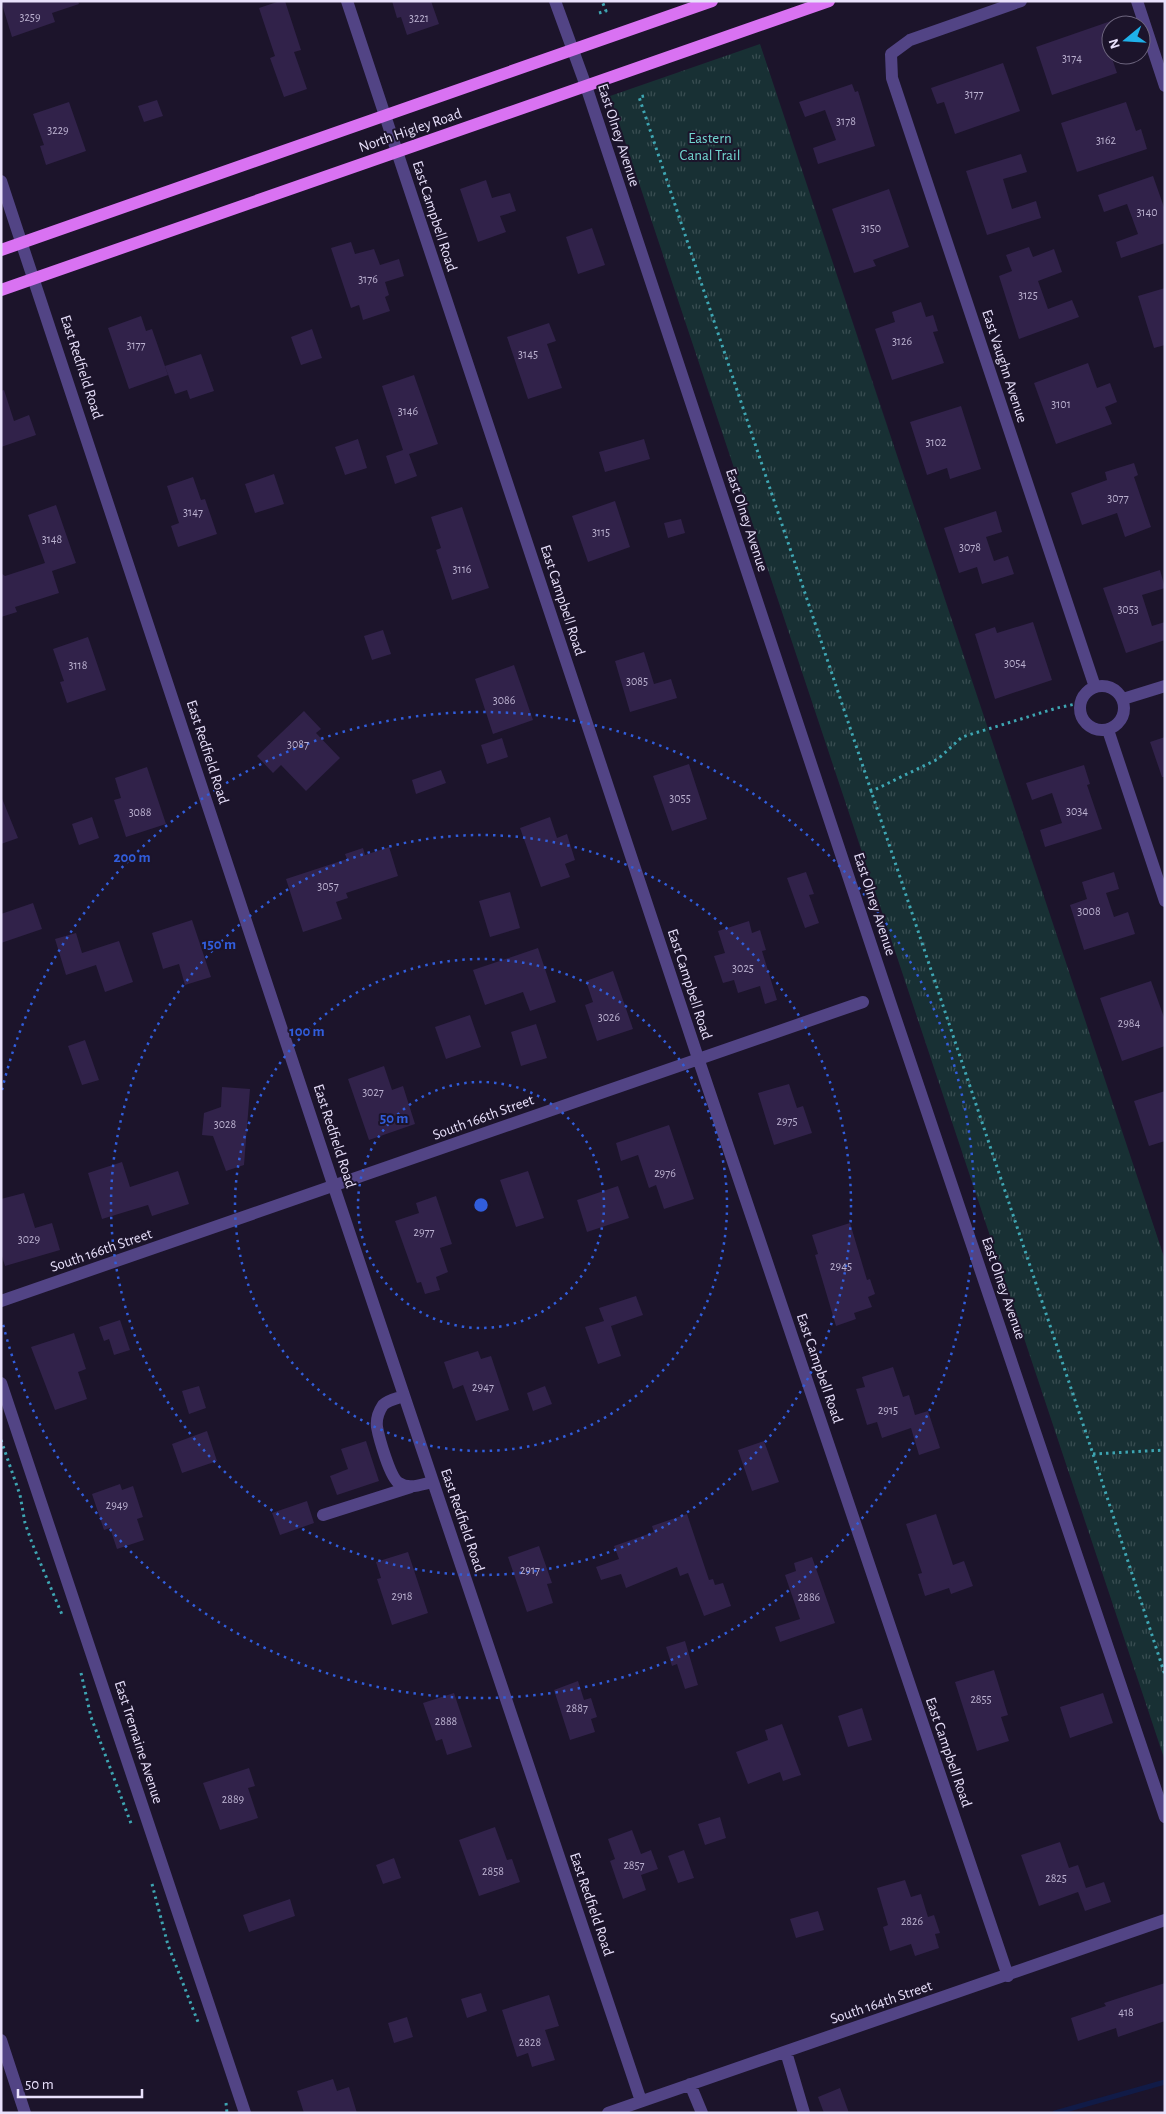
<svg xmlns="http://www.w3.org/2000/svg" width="1166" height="2114" font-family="'Alegreya Sans',sans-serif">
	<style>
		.grass { fill: url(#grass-tufts) }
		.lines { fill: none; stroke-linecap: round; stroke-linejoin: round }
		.stream { stroke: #111b47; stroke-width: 5 }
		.building { fill: #31224a }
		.path { stroke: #3ea6b3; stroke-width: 3; stroke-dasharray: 2.5 4; stroke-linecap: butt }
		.minor { stroke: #524485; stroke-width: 12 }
		.major { stroke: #d972f2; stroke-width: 12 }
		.ring { fill: none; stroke: #315ddc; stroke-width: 2.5; stroke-dasharray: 2.5 5 }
		.labels { text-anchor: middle; stroke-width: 4; stroke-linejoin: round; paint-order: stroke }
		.number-label { font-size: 12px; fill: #bbb1d0 }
		.street-label { font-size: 15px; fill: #e9e1fc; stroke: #1c142b }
		.park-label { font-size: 15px; fill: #72d7d0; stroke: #1c142b }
		.centre { fill: #315ddc; stroke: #1c142b; stroke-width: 2.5 }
		.ring-label { font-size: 15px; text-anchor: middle; font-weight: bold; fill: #315ddc; stroke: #1c142b; stroke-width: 4; stroke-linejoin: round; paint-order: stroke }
	</style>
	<defs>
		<pattern id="grass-tufts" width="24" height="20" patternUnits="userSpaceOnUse" patternTransform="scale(1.25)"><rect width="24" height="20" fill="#183034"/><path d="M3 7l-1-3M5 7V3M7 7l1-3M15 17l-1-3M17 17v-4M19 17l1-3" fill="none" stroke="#3a4e52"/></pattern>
	</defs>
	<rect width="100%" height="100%" fill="#1c142b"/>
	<path class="grass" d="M760 44 1165 1260V1761L610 96Z"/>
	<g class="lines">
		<path class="stream" d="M1055 2113 1165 2082"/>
	</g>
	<path class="building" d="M1 1H78L79 4 52 13 55 22 12 37Z
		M280 1H285L301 50 294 52 307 89 284 97 270 58 275 56 259 8Z
		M392 1H431L439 24 407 35 401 17 397 18Z
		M1111 21V40L1106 41 1117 73 1052 95 1036 47Z
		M1003 63 1020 111 955 134 944 102 937 104 931 88Z
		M852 84 855 92 858 91 875 146 818 164 813 148 836 140 825 110 805 117 799 102Z
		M157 100 163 116 144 122 138 106Z
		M69 102 86 151 46 165 40 146 44 145 33 114Z
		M1126 102 1136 131 1141 129 1147 149 1077 172 1061 123Z
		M1021 154 1027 172 1003 179 1012 209 1036 201 1041 218 987 235 966 171Z
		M1153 176 1165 210V243L1121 258 1116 242 1138 234 1127 204 1104 212 1098 195Z
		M486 180 492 198 510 193 516 211 500 216 506 232 478 242 460 189Z
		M889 189 909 247 873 260 876 266 854 273 832 209Z
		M592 228 605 265 578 274 566 237Z
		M351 242 355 254 374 249 380 265 399 259 404 276 385 282 389 295 385 297 390 311 363 320 359 305 351 308 331 248Z
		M1029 247 1033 257 1054 249 1062 272 1038 281 1048 309 1072 300 1079 317 1019 339 999 276 1012 271 1006 255Z
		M1165 288V345L1154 348 1138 296Z
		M921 302 926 317 933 315 938 331 933 332 944 363 892 380 875 329 895 322 892 312Z
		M141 316 146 331 152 329 168 375 129 389 108 328Z
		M549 323 556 341 547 344 562 388 528 399 507 337Z
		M312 329 322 358 301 365 291 337Z
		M201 354 214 391 190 399 187 390 175 394 165 366Z
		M1088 363 1097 388 1110 383 1117 402 1105 407 1112 424 1056 444 1034 383Z
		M414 375 438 444 409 454 417 476 395 484 386 456 403 450 382 386Z
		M4 390 14 421 29 415 36 435 1 447V391Z
		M961 406 981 469 950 479 947 468 927 475 910 422Z
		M358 439 367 468 345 475 335 447Z
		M644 439 650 459 605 472 599 452Z
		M1134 463 1138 475 1134 477 1151 527 1125 537 1117 513 1082 525 1071 493 1107 480 1105 472Z
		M274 474 284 504 255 513 245 484Z
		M193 477 201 500 205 499 217 534 178 547 171 526 179 523 167 486Z
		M615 501 630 547 588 562 572 516Z
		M56 505 76 563 52 571 59 593 15 607 17 612 1 617V573L5 576 45 563 28 515Z
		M462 507 489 588 452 600 436 550 441 548 431 517Z
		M996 511 1002 532 986 537 994 561 1008 556 1014 574 982 584 977 567 959 573 944 528Z
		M681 519 685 533 668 538 664 523Z
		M1160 570 1165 588 1142 595 1152 626 1165 622V640L1126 653 1103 588Z
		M1033 622 1052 680 995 699 975 634 995 627 997 633Z
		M383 630 391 654 372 660 364 636Z
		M88 637 106 690 67 703 60 682 64 681 53 649Z
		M644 652 654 684 671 679 677 698 630 712 615 661Z
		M514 665 533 720 493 734 475 679Z
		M304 711 321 729 316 733 340 758 306 791 281 765 273 773 257 756Z
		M1165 737V777H1162L1150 742Z
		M502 738 508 757 487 764 481 745Z
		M689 764 707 819 672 831 653 776Z
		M1084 765 1090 784 1087 785 1102 829 1045 847 1040 830 1062 823 1052 793 1032 800 1026 783Z
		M147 767 166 824 126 837 114 800 121 798 115 778Z
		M441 770 446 783 416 794 412 780Z
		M1 796 18 838 1 844Z
		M92 817 99 838 79 845 72 824Z
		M550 817 557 838 567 834 575 860 565 864 570 877 541 887 520 828Z
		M389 847 398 876 346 893 348 898 336 902 342 919 303 932 286 879 347 859 345 854 363 848 365 855Z
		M806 872 814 894 809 895 819 923 805 928 787 878Z
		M1114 872 1119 889 1106 893 1114 917 1128 912 1135 934 1084 950 1070 905 1087 899 1082 882Z
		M510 892 520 928 490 937 479 901Z
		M33 903 42 929 1 943V914Z
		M192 920 211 977 185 985 179 964 163 969 152 933Z
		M749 921 752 933 760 930 766 950 762 951 777 1000 765 1004 760 986 738 993 734 980 723 983 714 956 725 953 718 931Z
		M76 933 82 953 119 941 133 982 105 992 96 965 66 975 55 939Z
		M538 948 556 1002 530 1011 523 992 485 1005 473 970Z
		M613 971 633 1029 597 1041 585 1005 593 1002 586 981Z
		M1151 981 1165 1020V1046L1122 1061 1100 998Z
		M470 1015 481 1047 446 1059 435 1027Z
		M536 1024 547 1058 521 1066 511 1032Z
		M85 1040 99 1080 82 1085 68 1046Z
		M384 1066 392 1090 403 1086 415 1124 369 1140 348 1079Z
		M789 1084 797 1108 803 1106 812 1133 774 1145 758 1093Z
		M222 1087 250 1089 244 1165 226 1171 213 1136 202 1135 204 1113 221 1107Z
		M1165 1091V1141L1149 1146 1134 1101Z
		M669 1125 694 1199 664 1209 656 1185 649 1188 638 1155 621 1161 616 1143Z
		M122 1162 130 1187 178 1171 189 1204 152 1216 148 1205 102 1219 88 1173Z
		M528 1171 544 1218 516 1227 500 1180Z
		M618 1186 629 1218 587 1232 577 1200Z
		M24 1193 35 1228 52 1223 60 1250 5 1266 1 1253V1199Z
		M436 1196 452 1244 440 1248 448 1272 436 1277 440 1290 425 1294 421 1282 417 1283 395 1221 419 1213 416 1203Z
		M850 1223 867 1280 870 1279 875 1294 868 1297 872 1307 854 1313 856 1319 836 1326 815 1255 818 1254 812 1235Z
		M636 1296 643 1315 611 1326 621 1356 598 1364 585 1327 604 1321 599 1308Z
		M120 1320 130 1350 114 1355 109 1339 104 1341 99 1327Z
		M74 1333 86 1369 78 1372 87 1399 55 1410 31 1347Z
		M478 1351 481 1359 491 1356 509 1410 476 1421 463 1385 453 1389 444 1362Z
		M893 1367 903 1397 909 1395 915 1415 928 1411 940 1448 919 1455 911 1428 882 1438 877 1422 867 1425 856 1389 865 1387 862 1377Z
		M199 1386 206 1408 189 1414 182 1391Z
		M545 1386 552 1404 533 1411 527 1393Z
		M207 1431 217 1461 182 1473 172 1444Z
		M366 1441 379 1481 337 1495 330 1476 348 1469 341 1449Z
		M764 1441 779 1482 752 1491 738 1450Z
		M120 1484 122 1490 133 1486 143 1517 137 1519 144 1540 117 1549 110 1528 104 1530 92 1494Z
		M307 1501 314 1523 280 1535 272 1513Z
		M687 1514 709 1580 713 1579 715 1585 723 1583 731 1606 704 1616 688 1573 680 1576 677 1567 626 1588 621 1574 601 1580 596 1567 619 1559 614 1546 654 1532 652 1526Z
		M936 1514 953 1565 964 1561 973 1586 951 1594 949 1588 925 1596 918 1574 922 1573 906 1524Z
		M539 1546 552 1583 547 1584 553 1603 527 1612 508 1557Z
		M408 1552 428 1613 392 1625 377 1579 381 1578 376 1562Z
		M812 1557 835 1623 780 1642 775 1627 800 1619 785 1575 796 1571 794 1563Z
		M685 1641 698 1685 685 1689 677 1664 672 1666 666 1647Z
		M994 1670 1008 1715 1001 1717 1009 1741 977 1751 955 1682Z
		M578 1681 584 1700 591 1698 597 1717 591 1719 595 1732 570 1740 554 1690Z
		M454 1693 472 1747 447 1755 442 1739 436 1741 423 1703Z
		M1103 1693 1113 1723 1070 1738 1060 1707Z
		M862 1708 872 1740 848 1747 838 1716Z
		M782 1724 801 1775 783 1781 780 1772 748 1784 736 1752 768 1740 765 1730Z
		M249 1768 255 1786 248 1788 258 1818 220 1830 203 1783Z
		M720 1817 726 1838 705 1845 698 1824Z
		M495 1827 507 1860 512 1859 520 1882 479 1896 459 1840Z
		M632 1830 641 1854 651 1850 658 1869 641 1875 646 1890 623 1899 610 1861 615 1859 608 1839Z
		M1060 1842 1069 1868 1078 1865 1086 1888 1104 1882 1111 1902 1085 1911 1078 1892 1039 1906 1021 1855Z
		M684 1850 694 1878 678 1883 668 1856Z
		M394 1858 401 1878 383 1884 376 1865Z
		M905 1880 911 1897 921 1894 928 1917 934 1915 940 1933 935 1934 939 1948 915 1956 911 1944 890 1951 883 1927 888 1925 877 1888Z
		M290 1899 295 1916 249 1932 243 1915Z
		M818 1911 824 1930 796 1938 790 1919Z
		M1165 1983V2021L1118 2037 1116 2028 1078 2041 1071 2018 1106 2006 1104 2003Z
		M481 1993 487 2011 467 2018 461 1999Z
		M549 1995 559 2026 545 2030 555 2060 532 2067 528 2053 517 2057 502 2010Z
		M407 2017 413 2037 394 2043 388 2023Z
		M333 2079 337 2091 349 2087 357 2113H304L297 2091Z
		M840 2088 849 2113H824L818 2097Z"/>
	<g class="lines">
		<path class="path" d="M599 13 606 11 602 1
			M644 96 639 97 1093 1454 1165 1675
			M870 792 938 759 962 737 1057 708 1080 703
			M1 1440 20 1495 25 1523 32 1543 63 1617
			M1093 1454 1165 1450
			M81 1673 91 1717 132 1826
			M152 1884 168 1945 198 2022
			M226 2103 227 2113"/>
		<path class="minor" d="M347 1 698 1058 1008 1976
			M555 1 586 86 890 1002 1165 1817
			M1021 1 910 40 891 54 892 78 1095 687
			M1137 1 1165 86
			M1 181 334 1187 641 2101
			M1080 708a22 22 0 1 1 44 0a22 22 0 1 1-44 0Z
			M1123 699 1165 686
			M1108 730 1165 901
			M1 1301 863 1002
			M1 1383 245 2113
			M404 1396C398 1398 388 1400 383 1405 379 1411 376 1419 377 1427 379 1438 390 1478 399 1483 409 1490 422 1484 433 1482
			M323 1515 411 1487
			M1 2040 25 2113
			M786 2052 804 2113
			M690 2084 702 2113
			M608 2113 1165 1920"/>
		<path class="major" d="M1 250 712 1
			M1 290 829 1"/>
	</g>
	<g class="ring">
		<circle cx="481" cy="1205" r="123"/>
		<circle cx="481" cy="1205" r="246"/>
		<circle cx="481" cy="1205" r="370"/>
		<path d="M2 1090A493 493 0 1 1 2 1320"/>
	</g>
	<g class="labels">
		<g class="number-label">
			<text x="30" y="21">3259</text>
			<text x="419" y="22">3221</text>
			<text x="1072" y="62">3174</text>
			<text x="974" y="98">3177</text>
			<text x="846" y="125">3178</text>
			<text x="58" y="134">3229</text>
			<text x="1106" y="144">3162</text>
			<text x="1147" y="216">3140</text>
			<text x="871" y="232">3150</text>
			<text x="368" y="283">3176</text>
			<text x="1028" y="299">3125</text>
			<text x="902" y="345">3126</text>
			<text x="136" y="349">3177</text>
			<text x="528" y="358">3145</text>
			<text x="1061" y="408">3101</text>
			<text x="408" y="415">3146</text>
			<text x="936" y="446">3102</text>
			<text x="1118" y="502">3077</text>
			<text x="193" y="516">3147</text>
			<text x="601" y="536">3115</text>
			<text x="52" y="543">3148</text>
			<text x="970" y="551">3078</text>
			<text x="462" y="573">3116</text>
			<text x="1128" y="613">3053</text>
			<text x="1015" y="667">3054</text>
			<text x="78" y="669">3118</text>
			<text x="637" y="685">3085</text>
			<text x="504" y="704">3086</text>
			<text x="298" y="748">3087</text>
			<text x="680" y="802">3055</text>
			<text x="1077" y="815">3034</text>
			<text x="140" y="816">3088</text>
			<text x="328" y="890">3057</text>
			<text x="1089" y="915">3008</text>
			<text x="743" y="972">3025</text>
			<text x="609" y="1021">3026</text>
			<text x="1129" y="1027">2984</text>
			<text x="373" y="1096">3027</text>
			<text x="787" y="1125">2975</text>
			<text x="225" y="1128">3028</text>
			<text x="665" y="1177">2976</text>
			<text x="424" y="1236">2977</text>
			<text x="29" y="1243">3029</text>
			<text x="841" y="1270">2945</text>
			<text x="483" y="1391">2947</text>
			<text x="888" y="1414">2915</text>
			<text x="117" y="1509">2949</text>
			<text x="530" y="1574">2917</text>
			<text x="402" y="1600">2918</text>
			<text x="809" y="1601">2886</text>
			<text x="981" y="1703">2855</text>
			<text x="577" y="1712">2887</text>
			<text x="446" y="1725">2888</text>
			<text x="233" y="1803">2889</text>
			<text x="634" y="1869">2857</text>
			<text x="493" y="1875">2858</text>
			<text x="1056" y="1882">2825</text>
			<text x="912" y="1925">2826</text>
			<text x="1126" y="2016">418</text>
			<text x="530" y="2046">2828</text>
		</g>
		<g class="street-label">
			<text transform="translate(410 130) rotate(-19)" y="5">North Higley Road</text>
			<text transform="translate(619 135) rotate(72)" y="5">East Olney Avenue</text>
			<text transform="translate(435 216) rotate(72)" y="5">East Campbell Road</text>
			<text transform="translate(1005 366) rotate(72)" y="5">East Vaughn Avenue</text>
			<text transform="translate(82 367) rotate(72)" y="5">East Redfield Road</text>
			<text transform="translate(747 520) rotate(72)" y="5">East Olney Avenue</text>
			<text transform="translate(563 600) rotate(72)" y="5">East Campbell Road</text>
			<text transform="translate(208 752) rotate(72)" y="5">East Redfield Road</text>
			<text transform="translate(875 904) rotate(72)" y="5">East Olney Avenue</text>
			<text transform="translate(690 984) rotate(72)" y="5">East Campbell Road</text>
			<text transform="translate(483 1117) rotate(-20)" y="5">South 166th Street</text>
			<text transform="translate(335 1136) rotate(72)" y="5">East Redfield Road</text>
			<text transform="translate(101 1250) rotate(-19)" y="5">South 166th Street</text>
			<text transform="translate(1004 1288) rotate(71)" y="5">East Olney Avenue</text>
			<text transform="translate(820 1368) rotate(71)" y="5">East Campbell Road</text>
			<text transform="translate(463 1520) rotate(71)" y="5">East Redfield Road</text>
			<text transform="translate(139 1742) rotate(72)" y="5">East Tremaine Avenue</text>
			<text transform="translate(949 1752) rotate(71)" y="5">East Campbell Road</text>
			<text transform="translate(592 1904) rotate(71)" y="5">East Redfield Road</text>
			<text transform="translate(881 2002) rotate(-19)" y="5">South 164th Street</text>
		</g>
		<g class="park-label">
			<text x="710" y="143">Eastern<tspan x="710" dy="17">Canal Trail</tspan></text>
		</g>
	</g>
	<circle cx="481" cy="1205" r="8" class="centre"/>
	<g class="ring-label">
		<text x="132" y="862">200 m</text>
		<text x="219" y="949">150 m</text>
		<text x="307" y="1036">100 m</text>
		<text x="394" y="1123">50 m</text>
	</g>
	<rect width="1166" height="2114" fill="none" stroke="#e9e1fc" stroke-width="5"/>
	<g transform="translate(1126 40) rotate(252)"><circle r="24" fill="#1c142b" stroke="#6e667f"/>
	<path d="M0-4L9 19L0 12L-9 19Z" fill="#1fb1ea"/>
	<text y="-8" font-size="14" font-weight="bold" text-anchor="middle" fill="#e9e1fc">N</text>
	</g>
	<path d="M18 2089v8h124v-8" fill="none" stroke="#e9e1fc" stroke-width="2.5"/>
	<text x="25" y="2089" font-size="15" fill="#e9e1fc" stroke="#1c142b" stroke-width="4" paint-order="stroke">50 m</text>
</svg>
